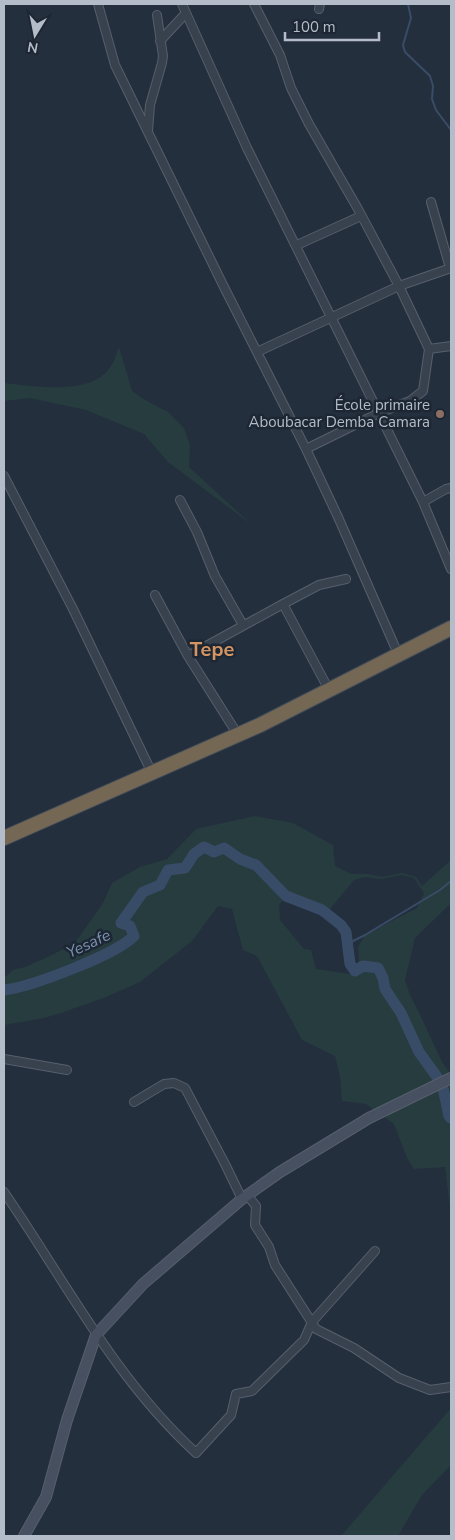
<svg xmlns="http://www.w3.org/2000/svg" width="455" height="1540" font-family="'Nunito Sans',sans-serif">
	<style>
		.green { fill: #263c3f; fill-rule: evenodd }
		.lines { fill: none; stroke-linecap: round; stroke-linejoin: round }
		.stream { stroke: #394c67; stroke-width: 2 }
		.river { stroke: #394c67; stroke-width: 11 }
		.street-casing { stroke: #565f6c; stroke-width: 10 }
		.secondary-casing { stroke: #565f6c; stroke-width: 12 }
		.highway-casing { stroke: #434c59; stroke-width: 16 }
		.street { stroke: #38414e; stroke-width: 8 }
		.secondary { stroke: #465061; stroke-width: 10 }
		.highway { stroke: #746855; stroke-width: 14 }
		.education-dot { fill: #8d6e63; stroke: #1d2633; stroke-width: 2 }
		.labels { text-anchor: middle; stroke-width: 5; stroke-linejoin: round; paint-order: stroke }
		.poi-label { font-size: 15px; fill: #b4bcc9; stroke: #1d2633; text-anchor: end }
		.water-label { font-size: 16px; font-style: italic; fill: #7c92b1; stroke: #1d2633 }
		.district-label { font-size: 20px; font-weight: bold; fill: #d59563; stroke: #1d2633 }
	</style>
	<rect width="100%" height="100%" fill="#242f3e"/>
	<path class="green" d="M119 347 132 391 145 400 168 412 184 428 190 446 189 467 251 524 168 462 144 434 86 410 30 398 4 401V383C33 386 88 396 109 369 114 363 116 354 119 347Z
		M255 816 293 823 333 845 335 866 351 874H367L382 877 402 873 416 877 422 886 451 860V903L415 938 405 980 410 995 422 1019 442 1062 451 1074V1216L445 1167 414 1169 407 1158 394 1124 366 1104 342 1101 340 1077 335 1056 302 1040 257 956 243 950 232 909 218 906 192 941 140 982 106 997 61 1013 44 1018 4 1025V978L13 970 25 967 50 956 75 943 103 903 112 883 140 867 167 859 196 829ZM401 875 414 878 424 893 417 908 365 935 358 947 359 960 355 970 350 974 316 969 311 950 304 949 280 920 279 905 286 896 322 910 330 909 354 880 365 877 381 879Z
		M451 1408V1465L422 1495 398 1536H341Z"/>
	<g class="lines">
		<path class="stream" d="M408 4 411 18 403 45 405 52 430 76 433 86 432 99 436 110 451 130
			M347 944 365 935 440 890 451 881"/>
		<path class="river" d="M4 990C31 987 115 955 134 936L130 926 121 923 143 892 160 885 168 870 185 868 194 854 204 847 214 852 224 848 240 859 256 865 286 896 322 910 341 925 346 932 350 964 355 971 363 966 378 968 383 978 385 989 401 1013 419 1052 437 1077
			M443 1088 449 1116 451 1118"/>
		<g class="street-casing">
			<path id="street" d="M98 4 115 65 223 285 306 449 338 517 399 656
				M182 4 247 148 423 502 451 569
				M254 4 280 55 291 88 309 124 358 209 399 286 429 349
				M319 9 320 4
				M160 41 186 13
				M148 131 150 105 162 63 163 56 157 15
				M431 202 450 268
				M297 245 361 216
				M257 352 399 286 451 268
				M306 449 379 413 410 401 423 391 429 349 451 346
				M4 476 73 609 152 773
				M180 500 197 532 215 576 243 625
				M423 502 446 489 451 488
				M155 595 188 656 238 735
				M283 604 319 585 346 579
				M188 656 283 604 329 690
				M4 1059 67 1070
				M134 1102 164 1084 174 1083 185 1088 225 1164 242 1199
				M4 1192C66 1282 114 1378 196 1453L231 1415 236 1394 252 1391 304 1340 312 1322 375 1251
				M247 1195 256 1206 255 1225 269 1247 275 1265 316 1329 354 1348 399 1378 430 1390 451 1387"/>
		</g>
		<g class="secondary-casing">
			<path id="secondary" d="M24 1536 46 1497 67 1420 96 1335 143 1284 242 1199 280 1172 369 1118 451 1078"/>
		</g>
		<g class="highway-casing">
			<path id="highway" d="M4 838 260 725 451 628"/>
		</g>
		<use href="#street" class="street"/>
		<use href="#secondary" class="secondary"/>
		<use href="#highway" class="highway"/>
	</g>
	<circle class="education-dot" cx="440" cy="414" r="5"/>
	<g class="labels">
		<g class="poi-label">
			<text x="430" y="410">École primaire<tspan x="430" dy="17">Aboubacar Demba Camara</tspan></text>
		</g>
		<g class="water-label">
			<text transform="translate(88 943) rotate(-25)" y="6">Yesafe</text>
		</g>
		<g class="district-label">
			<text x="212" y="656">Tepe</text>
		</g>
	</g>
	<rect width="455" height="1540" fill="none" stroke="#b4bcc9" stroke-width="10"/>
	<g transform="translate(35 35) rotate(190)" stroke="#1d2633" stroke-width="4" paint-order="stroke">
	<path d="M0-4L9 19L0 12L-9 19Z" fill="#b4bcc9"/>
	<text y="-8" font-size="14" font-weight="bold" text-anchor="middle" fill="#b4bcc9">N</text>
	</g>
	<path d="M285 32v8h94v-8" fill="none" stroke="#b4bcc9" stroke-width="2.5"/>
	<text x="292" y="32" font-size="15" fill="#b4bcc9" stroke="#1d2633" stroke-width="4" paint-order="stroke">100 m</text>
</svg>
